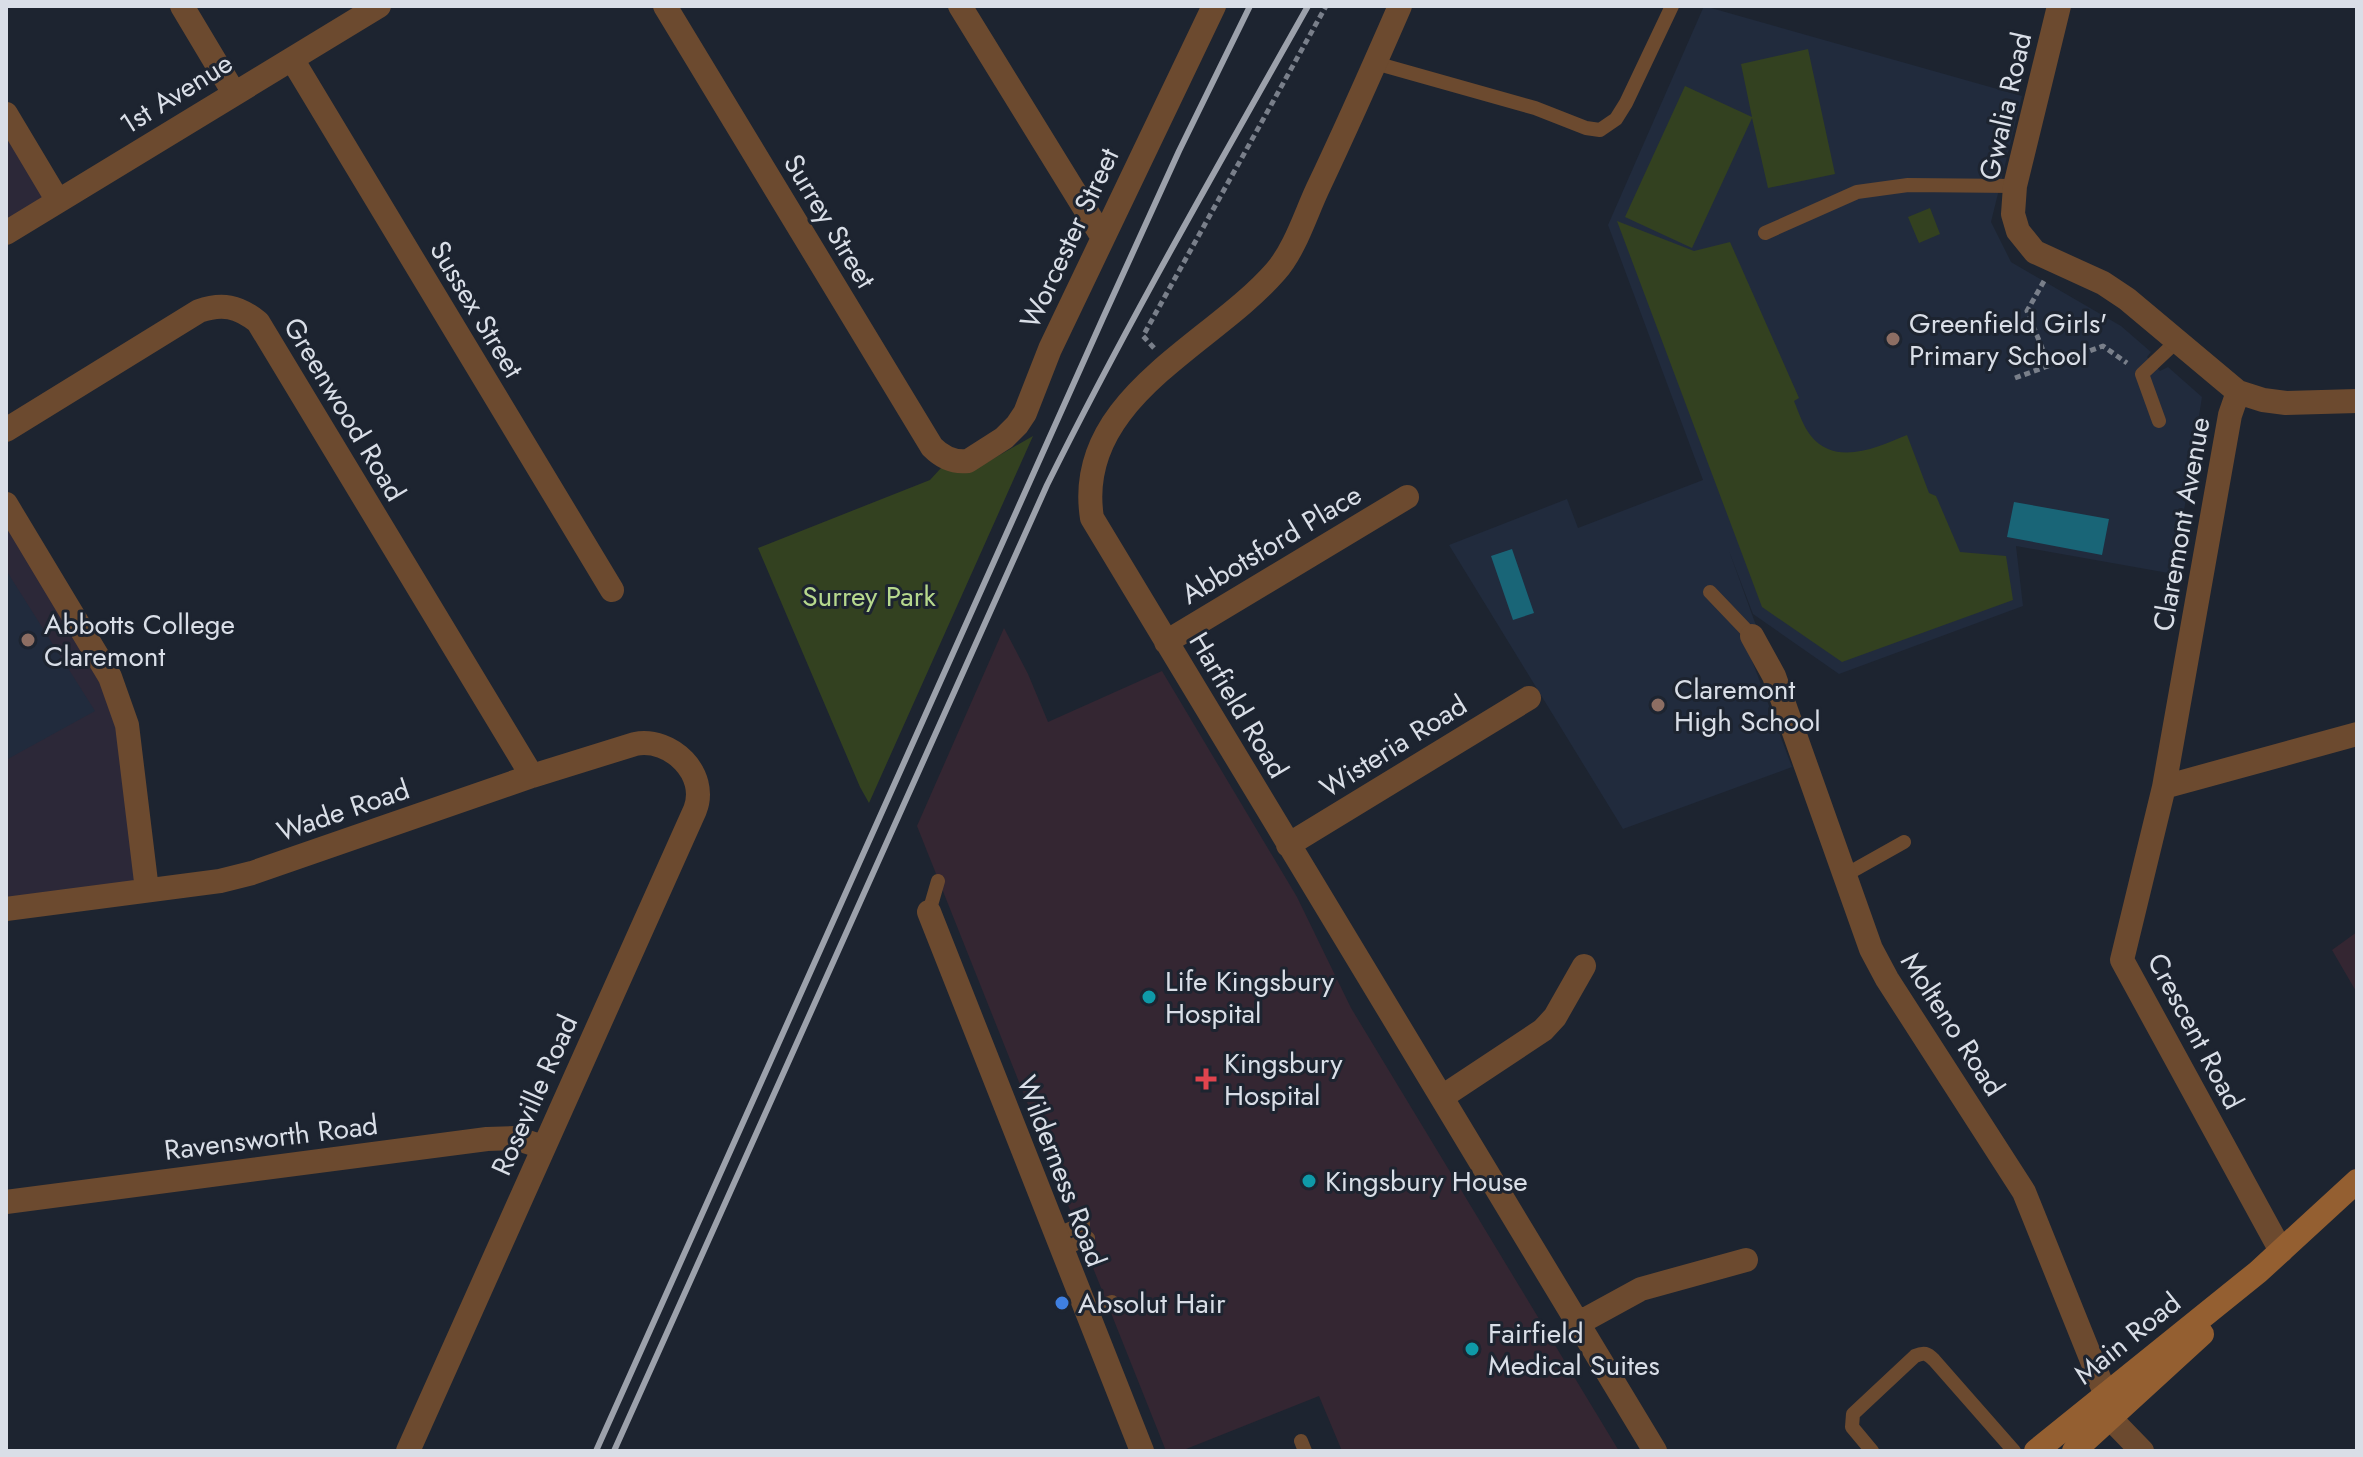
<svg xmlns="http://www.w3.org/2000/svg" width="2363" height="1457" font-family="Jost,sans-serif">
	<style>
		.commercial { fill: #2c2838 }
		.built { fill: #212b3d }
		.medical { fill: #342632 }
		.green { fill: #334120 }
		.water { fill: #196577 }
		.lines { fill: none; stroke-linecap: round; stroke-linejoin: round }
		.path { stroke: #797f8a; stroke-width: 5; stroke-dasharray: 6 4; stroke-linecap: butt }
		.service { stroke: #6c4a2f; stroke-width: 14 }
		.minor { stroke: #6c4a2f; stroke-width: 24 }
		.secondary { stroke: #945f31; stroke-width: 24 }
		.rail { stroke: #9ca1ab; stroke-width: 6 }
		.education-dot { fill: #8d6e63; stroke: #1d2430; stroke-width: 3 }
		.culture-dot { fill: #0f9aa8; stroke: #1d2430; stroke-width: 3 }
		.health-dot { fill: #e0444e; stroke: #1d2430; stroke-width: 3 }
		.shop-dot { fill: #3f7fe0; stroke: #1d2430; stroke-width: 3 }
		.labels { text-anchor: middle; stroke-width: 6; stroke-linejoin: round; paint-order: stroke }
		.street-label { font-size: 28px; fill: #d9dee7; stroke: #1d2430 }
		.poi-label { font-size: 28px; fill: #d9dee7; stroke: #1d2430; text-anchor: start }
		.park-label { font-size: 28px; fill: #b6d88d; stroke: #1d2430 }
	</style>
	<rect width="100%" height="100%" fill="#1d2430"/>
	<path class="commercial" d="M6 114 58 201 6 233Z
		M6 504 110 677 147 890 6 909Z"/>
	<path class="built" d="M1704 6 2022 96 1991 222 2011 262 2121 326 2151 352 2147 357 2160 371 2168 367 2202 397 2174 574 2016 546 2023 606 1839 674 1753 614 1729 551 1758 631 1745 642 1792 767 1623 829 1449 545 1567 499 1578 528 1703 480 1608 225Z
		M6 570 95 711 6 760Z"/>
	<path class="medical" d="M1004 628 1028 674 1048 722 1162 671 1297 897 1351 1008 1619 1451H1342L1319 1396 1181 1451H1166L917 826Z
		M2357 932V993L2332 950Z"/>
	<path class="green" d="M1808 49 1835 174 1768 188 1752 118 1692 248 1625 217 1685 86 1752 117 1741 64Z
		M1930 208 1940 234 1919 243 1908 217Z
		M1617 221 1694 251 1730 242 1799 398 1794 401C1799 413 1803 426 1811 436 1836 467 1878 447 1907 435L1929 493 1936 496 1960 552 2006 556 2013 600 1842 662 1762 607Z
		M1033 436 869 803 860 787 758 548 930 480 941 468H977Z"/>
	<path class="water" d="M2014 502 2109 519 2102 555 2007 537Z
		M1512 549 1534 613 1513 620 1491 556Z"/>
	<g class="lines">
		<path class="path" d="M2044 281 2027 311 2049 365
			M1154 348 1143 336 1326 6
			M2015 378 2103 346 2127 363"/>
		<path class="service" d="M1375 63 1535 108 1586 128 1600 130 1616 119 1626 103 1672 6
			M1765 233 1857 192 1908 185 2015 186
			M2159 421 2142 374 2177 341
			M1710 592 1752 636
			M1847 874 1904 842
			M929 912 938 881
			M1054 1235 1083 1224
			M1060 1251 1088 1238
			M1086 1313 1112 1302
			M1301 1441 1305 1451
			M1872 1451 1852 1427 1853 1414 1915 1356C1924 1352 1927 1353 1934 1360L2014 1451"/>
		<path class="minor" d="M182 6 234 93
			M665 6 932 447C942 457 953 463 968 461L1004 438 1017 425 1025 413 1050 349 1214 6
			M960 6 1103 238
			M1400 6C1373 68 1346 129 1317 190 1305 216 1295 249 1276 271 1211 346 1073 399 1092 518L1655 1451
			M2059 6 2015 186 2013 214 2018 231 2035 252 2103 283 2127 299 2238 392 2263 400 2286 403 2357 401
			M292 59 612 590
			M6 114 58 201
			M6 233 379 6
			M2238 392 2230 415 2164 787 2122 960 2281 1251
			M6 430 199 311C222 303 238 306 258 322L532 776
			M6 504 110 677 127 725 147 890
			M1752 636 1774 676 1871 949 1887 979 2024 1192 2105 1393
			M1166 642 1407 497
			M2164 787 2357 734
			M1288 845 1529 698
			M6 909 220 881 252 873 532 776 635 744C671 737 709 774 695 810L408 1451
			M929 912 1142 1451
			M1442 1097 1543 1030 1555 1017 1584 966
			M6 1202 487 1139 515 1138 543 1147
			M1577 1324 1641 1289 1746 1260
			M2110 1418 2142 1451"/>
		<path class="secondary" d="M2036 1451 2258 1272 2357 1181
			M2074 1451 2202 1334"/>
		<path class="rail" d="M596 1451 1103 318 1179 151 1250 6
			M614 1451 1047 485C1128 322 1219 164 1308 6"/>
	</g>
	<g class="education-dot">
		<circle cx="1893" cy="339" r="8"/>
		<circle cx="28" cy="640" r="8"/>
		<circle cx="1658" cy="705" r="8"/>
	</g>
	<g class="culture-dot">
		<circle cx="1149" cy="997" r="8"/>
		<circle cx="1309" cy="1181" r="8"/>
		<circle cx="1472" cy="1349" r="8"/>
	</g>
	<path class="health-dot" d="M1202 1067h8v8h8v8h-8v8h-8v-8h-8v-8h8z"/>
	<circle class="shop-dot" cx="1062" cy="1303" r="8"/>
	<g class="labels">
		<g class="street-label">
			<text transform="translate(176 93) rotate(-32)" y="10">1st Avenue</text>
			<text transform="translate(2005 106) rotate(-77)" y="10">Gwalia Road</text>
			<text transform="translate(830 221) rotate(59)" y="10">Surrey Street</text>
			<text transform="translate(1069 238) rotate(-65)" y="10">Worcester Street</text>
			<text transform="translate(477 309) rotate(59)" y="10">Sussex Street</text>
			<text transform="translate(345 409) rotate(59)" y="10">Greenwood Road</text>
			<text transform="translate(2181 524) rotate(-80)" y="10">Claremont Avenue</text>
			<text transform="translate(1271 544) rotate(-31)" y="10">Abbotsford Place</text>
			<text transform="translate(1239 705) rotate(59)" y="10">Harfield Road</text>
			<text transform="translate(1393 746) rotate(-32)" y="10">Wisteria Road</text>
			<text transform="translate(343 810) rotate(-19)" y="10">Wade Road</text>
			<text transform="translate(1953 1024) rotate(57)" y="10">Molteno Road</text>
			<text transform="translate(2196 1031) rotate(62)" y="10">Crescent Road</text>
			<text transform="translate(534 1095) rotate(-66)" y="10">Roseville Road</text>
			<text transform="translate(271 1137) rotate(-7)" y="10">Ravensworth Road</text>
			<text transform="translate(1062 1171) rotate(69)" y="10">Wilderness Road</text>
			<text transform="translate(2127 1338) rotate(-39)" y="10">Main Road</text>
		</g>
		<g class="poi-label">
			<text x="1909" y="333">Greenfield Girls'<tspan x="1909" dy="32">Primary School</tspan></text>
			<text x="44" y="634">Abbotts College<tspan x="44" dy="32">Claremont</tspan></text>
			<text x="1674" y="699">Claremont<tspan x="1674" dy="32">High School</tspan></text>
			<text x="1165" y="991">Life Kingsbury<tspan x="1165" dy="32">Hospital</tspan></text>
			<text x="1224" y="1073">Kingsbury<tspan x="1224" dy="32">Hospital</tspan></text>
			<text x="1325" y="1191">Kingsbury House</text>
			<text x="1078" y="1313">Absolut Hair</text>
			<text x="1488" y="1343">Fairfield<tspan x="1488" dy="32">Medical Suites</tspan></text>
		</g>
		<g class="park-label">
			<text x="869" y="606">Surrey Park</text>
		</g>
	</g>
	<rect width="2363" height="1457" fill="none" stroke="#d9dee7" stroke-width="16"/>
</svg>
